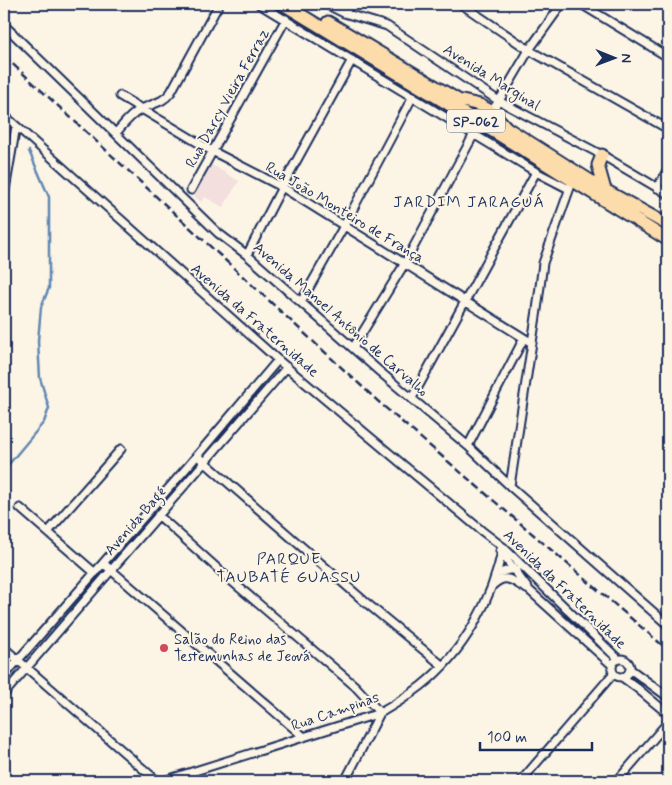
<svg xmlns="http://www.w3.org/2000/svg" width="672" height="785" font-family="Mynerve,sans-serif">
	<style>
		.built { fill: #f3dfde }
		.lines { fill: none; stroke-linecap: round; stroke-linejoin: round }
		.stream { stroke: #6087b3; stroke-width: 2.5 }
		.minor-casing { stroke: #1b2f5e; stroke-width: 11 }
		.primary-casing { stroke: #1b2f5e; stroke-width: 15 }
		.minor { stroke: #fcf5e5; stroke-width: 7 }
		.primary { stroke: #fddcac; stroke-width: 11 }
		.rail { stroke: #1b2f5e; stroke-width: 2.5; stroke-dasharray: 8 4; stroke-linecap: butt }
		.poi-dot { fill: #d1495b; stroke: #fcf5e5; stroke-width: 2 }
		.labels { text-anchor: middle; stroke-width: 4; stroke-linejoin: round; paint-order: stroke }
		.shield { fill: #fcf5e5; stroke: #5e6a86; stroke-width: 1 }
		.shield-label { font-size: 14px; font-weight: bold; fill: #1b2f5e }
		.street-label { font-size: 15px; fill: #1b2f5e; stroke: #fcf5e5 }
		.poi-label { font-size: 15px; fill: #1b2f5e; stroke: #fcf5e5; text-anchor: start }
		.neighbourhood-label { font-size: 16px; letter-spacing: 1px; fill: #1b2f5e; stroke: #fcf5e5 }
	</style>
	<rect width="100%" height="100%" fill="#fcf5e5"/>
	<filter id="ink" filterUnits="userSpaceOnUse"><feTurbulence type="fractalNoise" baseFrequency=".02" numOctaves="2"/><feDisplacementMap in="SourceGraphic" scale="10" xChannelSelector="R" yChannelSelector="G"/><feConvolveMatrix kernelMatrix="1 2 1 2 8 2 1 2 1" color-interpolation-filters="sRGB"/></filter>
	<g filter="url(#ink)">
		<path class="built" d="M212 165 239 181 223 207 205 197 201 202 193 195Z"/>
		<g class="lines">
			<path class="stream" d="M4 470 44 422 49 408 40 378 38 341 41 307 49 288V197L29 151"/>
			<g class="minor-casing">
				<path id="minor" d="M259 4 536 172 569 189
					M326 4 344 13 387 26 499 101 602 155 668 194
					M461 4 529 50 668 129
					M581 4 668 57
					M344 13 351 4
					M4 25 218 233 247 255 379 371 468 446 510 486 668 625
					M120 96 212 151 282 187 532 343
					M4 115 278 360 482 531 503 547 618 659
					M116 133C123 125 130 115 140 110 153 102 161 105 171 92L219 4
					M657 188 668 169
					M191 190 286 19
					M4 196 16 126
					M247 255 282 187 352 60
					M301 302 344 226 413 96
					M353 348 405 263 474 134 499 101 529 50 562 4
					M412 398 536 172
					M468 446 524 338
					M201 459 364 601 443 666
					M510 486 537 310 543 263 571 185
					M20 508 95 573
					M158 515 227 577 355 686 380 713 345 781
					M48 532 121 449
					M500 551 529 590 612 665
					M103 563 304 737
					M496 574 509 570H517
					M493 585C507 572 513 582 527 589
					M4 648 157 781
					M612 668a9 9 0 1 1 18 0a9 9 0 1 1-18 0Z
					M630 669 668 697
					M4 676 190 464 278 360
					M622 677 637 688 668 714
					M4 694 287 367
					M163 781 380 713C394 705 408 696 421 686 464 652 492 601 503 547
					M521 781 613 674
					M617 781 668 722"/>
			</g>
			<g class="primary-casing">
				<path id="primary" d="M283 4 501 136 668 240
					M328 22 458 100 480 105 491 111 507 128 605 190 668 225
					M602 155 598 165 605 190"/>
			</g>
			<use href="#minor" class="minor"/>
			<use href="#primary" class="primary"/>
			<path class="rail" d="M4 56 381 404 668 650"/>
		</g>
	</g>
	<circle class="poi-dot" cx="164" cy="648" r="5"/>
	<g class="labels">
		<rect class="shield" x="447" y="109.5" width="58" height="23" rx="4"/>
		<g class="shield-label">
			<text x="476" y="126">SP-062</text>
		</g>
		<g class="street-label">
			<text transform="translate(492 77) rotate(32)" y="5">Avenida Marginal</text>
			<text transform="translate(227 98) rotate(-61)" y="5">Rua Darcy Vieira Ferraz</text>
			<text transform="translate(345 212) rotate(31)" y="5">Rua João Monteiro de França</text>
			<text transform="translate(341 319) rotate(41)" y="5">Avenida Manoel Antônio de Carvalho</text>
			<text transform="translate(255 320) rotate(41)" y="5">Avenida da Fraternidade</text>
			<text transform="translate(135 521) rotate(-49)" y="5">Avenida Bagé</text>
			<text transform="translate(565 589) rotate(44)" y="5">Avenida da Fraternidade</text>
			<text transform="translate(335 711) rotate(-19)" y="5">Rua Campinas</text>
		</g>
		<g class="poi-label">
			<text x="174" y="644">Salão do Reino das<tspan x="174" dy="17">Testemunhas de Jeová</tspan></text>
		</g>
		<g class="neighbourhood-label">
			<text x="469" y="207">JARDIM JARAGUÁ</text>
			<text x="289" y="564">PARQUE<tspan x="289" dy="18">TAUBATÉ GUASSU</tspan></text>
		</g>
	</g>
	<rect width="672" height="785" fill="none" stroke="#fcf5e5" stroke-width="20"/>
	<rect x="10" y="10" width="652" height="765" fill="none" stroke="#1b2f5e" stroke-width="2" filter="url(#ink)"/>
	<g transform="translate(614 58) rotate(91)" stroke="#fcf5e5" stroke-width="4" paint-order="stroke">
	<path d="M0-4L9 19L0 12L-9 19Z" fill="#1b2f5e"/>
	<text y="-8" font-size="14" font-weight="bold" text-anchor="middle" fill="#1b2f5e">N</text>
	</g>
	<path d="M480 742v8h112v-8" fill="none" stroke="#1b2f5e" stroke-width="2.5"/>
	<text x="487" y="742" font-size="15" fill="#1b2f5e" stroke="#fcf5e5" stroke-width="4" paint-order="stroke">100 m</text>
</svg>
